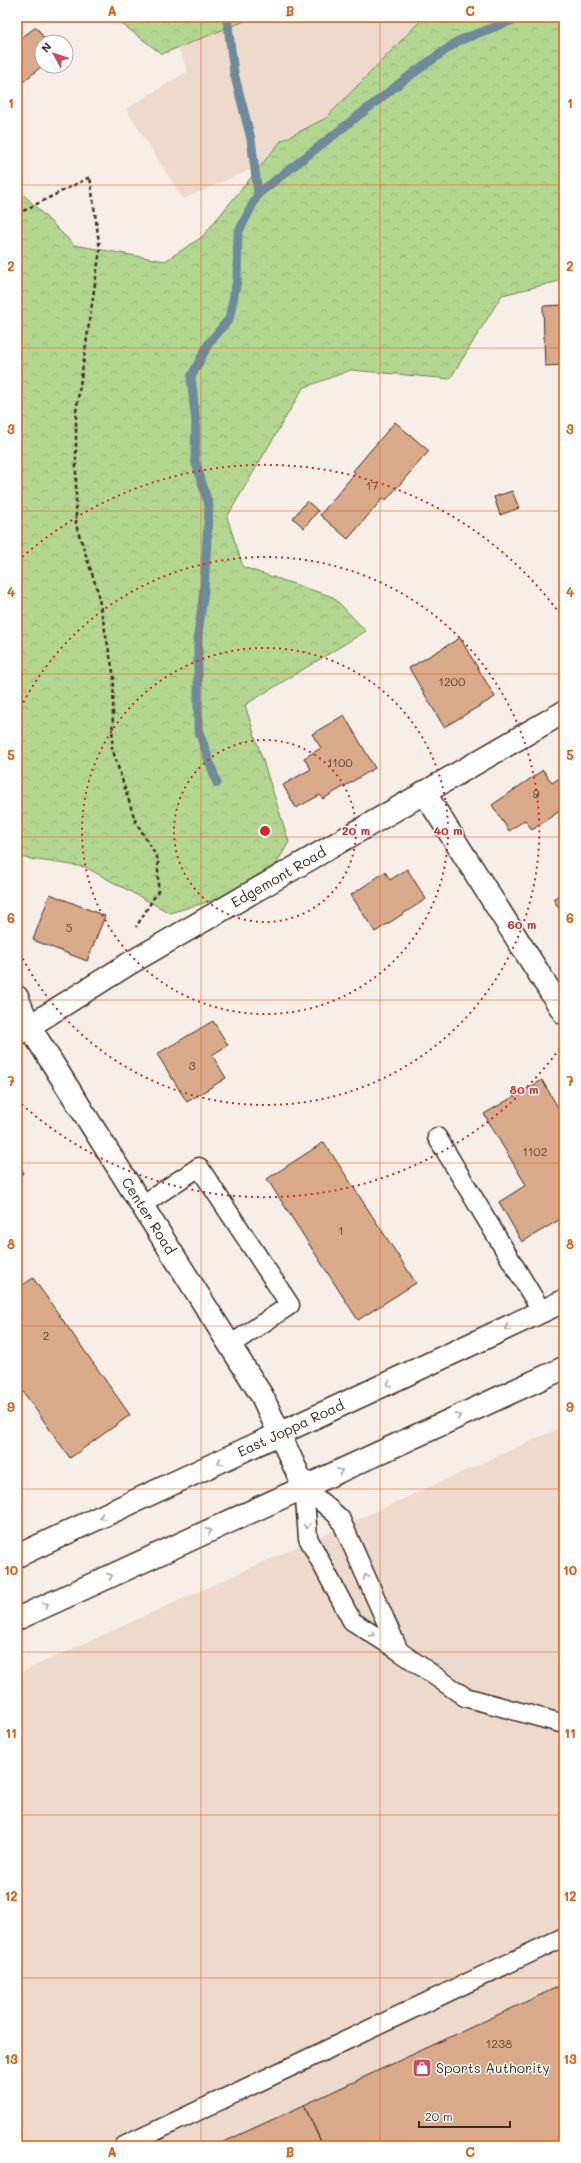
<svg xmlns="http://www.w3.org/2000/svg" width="581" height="2163" font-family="Mali,sans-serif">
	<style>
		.built { fill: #eedacc }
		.forest { fill: url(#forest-crowns); stroke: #778058 }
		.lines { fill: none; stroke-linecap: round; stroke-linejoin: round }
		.stream { stroke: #6e8b9c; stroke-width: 9 }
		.building { fill: #d8aa8a; stroke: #3b2a1e }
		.lane-casing { stroke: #3b2a1e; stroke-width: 21 }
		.street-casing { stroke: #3b2a1e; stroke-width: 25 }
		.secondary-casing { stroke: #3b2a1e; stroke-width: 25 }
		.path { stroke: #3b2a1e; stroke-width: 2.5; stroke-dasharray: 4 3; stroke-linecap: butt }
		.lane { stroke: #fff; stroke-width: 18 }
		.street { stroke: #fff; stroke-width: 22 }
		.secondary { stroke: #fff; stroke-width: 22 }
		.oneway { stroke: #a79f9a }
		.grid { fill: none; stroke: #e8590c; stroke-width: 1; stroke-opacity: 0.55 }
		.ring { fill: none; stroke: #d62828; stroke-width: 2; stroke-dasharray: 2 4 }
		.labels { text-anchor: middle; stroke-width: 3; stroke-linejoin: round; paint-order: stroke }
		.number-label { font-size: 12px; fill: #624a39 }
		.street-label { font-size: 14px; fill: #3b2a1e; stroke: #fff }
		.poi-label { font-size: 14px; fill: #3b2a1e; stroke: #fff; text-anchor: start }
		.centre { fill: #d62828; stroke: #fff; stroke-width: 2 }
		.ring-label { font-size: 12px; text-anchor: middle; font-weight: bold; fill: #d62828; stroke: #fff; stroke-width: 3; stroke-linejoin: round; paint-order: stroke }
		.neatline { fill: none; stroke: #e8590c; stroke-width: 1.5 }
		.grid-label { font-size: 13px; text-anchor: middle; font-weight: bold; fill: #e8590c }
	</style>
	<defs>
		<pattern id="forest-crowns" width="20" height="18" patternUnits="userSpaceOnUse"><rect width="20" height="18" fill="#b3d691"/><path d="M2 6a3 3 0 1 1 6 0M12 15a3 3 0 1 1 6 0" fill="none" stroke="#9bb87d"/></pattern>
	</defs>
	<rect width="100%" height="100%" fill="#f7eee8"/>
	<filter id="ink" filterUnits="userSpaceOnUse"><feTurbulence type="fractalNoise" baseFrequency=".025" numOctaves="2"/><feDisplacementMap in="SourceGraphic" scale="8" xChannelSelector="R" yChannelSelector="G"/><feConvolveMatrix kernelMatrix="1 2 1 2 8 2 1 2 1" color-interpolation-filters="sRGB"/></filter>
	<g filter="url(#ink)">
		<path class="built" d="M165 17H564L513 56 183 199 126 109 188 71Z
			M564 1426V2146H17V1674Z"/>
		<path class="forest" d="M123 17H255L162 54 122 24Z
			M424 17H564V280L502 295 450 379 351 370 303 388 227 517 243 567 333 597 366 631 245 705 289 842 264 885 170 913 85 867 17 857V188L74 245 165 261 202 237 281 141 326 118Z"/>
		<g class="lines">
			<path class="stream" d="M258 194 404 80 458 41 521 17
				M217 783 198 729V634L204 590 209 506 195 460 196 423 191 377 209 343 229 319 237 281 238 233 258 194 251 139 234 73 227 17"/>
		</g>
		<path class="building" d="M36 27 47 42H42V66L17 87V41Z
			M564 305V365L545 366 543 306Z
			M395 422 429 451 386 500 383 498 348 539 320 515 355 473 353 471Z
			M512 491 519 508 500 515 494 497Z
			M307 501 318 511 304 528 293 518Z
			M460 638 495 697 444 727 409 668Z
			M344 715 375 768 323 799 320 795 296 808 283 785 311 769 304 758 321 748 312 734Z
			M543 770 552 783 564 775V808L532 830 525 820 509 831 492 805Z
			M407 869 426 899 375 932 351 895 385 872 390 880Z
			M564 892V916L553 899Z
			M50 894 105 916 87 961 33 940Z
			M213 1021 228 1045 212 1055 226 1078 187 1102 157 1054Z
			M542 1080 564 1118V1217L522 1242 499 1202 526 1185 484 1114Z
			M324 1142 416 1283 358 1320 267 1179Z
			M17 1162 24 1173 17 1178Z
			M33 1278 130 1415 70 1458 17 1383V1289Z
			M564 1984V2146H323L304 2105Z
			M304 2105 323 2146H215Z"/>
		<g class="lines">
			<g class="lane-casing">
				<path id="lane" d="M437 1137 542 1312
					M142 1205 199 1167 290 1305 230 1345
					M304 1487 308 1538 352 1621 399 1651 465 1697 564 1724
					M304 1487 340 1518 399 1651
					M124 2146 564 1937"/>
			</g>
			<g class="street-casing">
				<g id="street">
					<path d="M424 792 564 1013"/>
					<path id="s1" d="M17 997 29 1026 262 1396 304 1487"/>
					<path id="s2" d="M17 1034 130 963 564 712"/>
				</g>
			</g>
			<g class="secondary-casing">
				<g id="secondary">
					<path id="s3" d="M17 1556 564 1301"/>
					<path d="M17 1619 564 1368"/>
				</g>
			</g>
			<path class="path" d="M17 214 90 177 100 250 76 412V525L97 589 114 677 112 748 135 820 158 859V891L136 927"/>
			<use href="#lane" class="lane"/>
			<use href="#street" class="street"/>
			<use href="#secondary" class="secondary"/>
		</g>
		<defs><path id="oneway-chevron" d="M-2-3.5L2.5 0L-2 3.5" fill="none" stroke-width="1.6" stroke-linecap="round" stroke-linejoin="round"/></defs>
		<g class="oneway">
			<use href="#oneway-chevron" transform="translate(507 1328) rotate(155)"/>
			<use href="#oneway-chevron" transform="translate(389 1384) rotate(155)"/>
			<use href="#oneway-chevron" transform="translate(458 1416) rotate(-25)"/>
			<use href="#oneway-chevron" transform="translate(220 1462) rotate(155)"/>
			<use href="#oneway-chevron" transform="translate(340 1471) rotate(-25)"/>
			<use href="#oneway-chevron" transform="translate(102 1517) rotate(155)"/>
			<use href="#oneway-chevron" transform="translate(307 1526) rotate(86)"/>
			<use href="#oneway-chevron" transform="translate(209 1531) rotate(-25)"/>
			<use href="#oneway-chevron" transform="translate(110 1576) rotate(-25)"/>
			<use href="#oneway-chevron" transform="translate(366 1577) rotate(-114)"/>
			<use href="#oneway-chevron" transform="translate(46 1605) rotate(-25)"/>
			<use href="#oneway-chevron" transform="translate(372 1634) rotate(32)"/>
		</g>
	</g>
	<path class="grid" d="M201 17V2146M380 17V2146M17 185H564M17 348H564M17 511H564M17 674H564M17 837H564M17 1000H564M17 1163H564M17 1326H564M17 1489H564M17 1652H564M17 1815H564M17 1978H564"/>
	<g class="ring">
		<circle cx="265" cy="831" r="91"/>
		<circle cx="265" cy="831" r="183"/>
		<path d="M18 713A274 274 0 1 1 18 949"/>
		<path d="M563 1044A366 366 0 0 1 18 1101M18 561A366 366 0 0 1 563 618"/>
	</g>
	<defs>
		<g id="shop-square" transform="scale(1)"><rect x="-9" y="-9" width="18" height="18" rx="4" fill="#d1495b" stroke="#fff"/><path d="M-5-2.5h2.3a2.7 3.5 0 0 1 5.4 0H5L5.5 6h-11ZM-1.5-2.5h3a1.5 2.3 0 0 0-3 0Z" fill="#fff"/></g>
	</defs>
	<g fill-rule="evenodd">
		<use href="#shop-square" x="422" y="2068"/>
	</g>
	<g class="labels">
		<g class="number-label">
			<text x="372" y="490">17</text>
			<text x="452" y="686">1200</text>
			<text x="340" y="767">1100</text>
			<text x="536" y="798">9</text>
			<text x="69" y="932">5</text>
			<text x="192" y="1070">3</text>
			<text x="535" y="1156">1102</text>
			<text x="341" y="1235">1</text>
			<text x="46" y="1340">2</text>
			<text x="499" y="2048">1238</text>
		</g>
		<g class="street-label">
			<text dy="5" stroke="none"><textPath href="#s2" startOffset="305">Edgemont Road</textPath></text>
			<text dy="5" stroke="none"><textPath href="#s1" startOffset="256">Center Road</textPath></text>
			<text dy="5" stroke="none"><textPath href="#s3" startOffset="302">East Joppa Road</textPath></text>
		</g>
		<g class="poi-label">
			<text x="436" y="2073">Sports Authority</text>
		</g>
	</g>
	<circle cx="265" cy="831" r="6" class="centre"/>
	<g class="ring-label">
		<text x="356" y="835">20 m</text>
		<text x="448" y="835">40 m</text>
		<text x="522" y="929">60 m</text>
		<text x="524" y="1094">80 m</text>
	</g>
	<rect width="581" height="2163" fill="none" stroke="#fff" stroke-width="44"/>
	<g transform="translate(54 54) rotate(310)"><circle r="19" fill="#ffffff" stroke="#b1aaa5"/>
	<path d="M0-3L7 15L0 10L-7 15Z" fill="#d1495b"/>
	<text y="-6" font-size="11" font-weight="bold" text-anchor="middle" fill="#3b2a1e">N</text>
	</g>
	<path d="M419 2121v6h91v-6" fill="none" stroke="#3b2a1e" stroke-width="2"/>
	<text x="425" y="2121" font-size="12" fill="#3b2a1e" stroke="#ffffff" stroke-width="3" paint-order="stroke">20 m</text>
	<rect x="22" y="22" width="537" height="2119" class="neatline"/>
	<g class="grid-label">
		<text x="112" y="16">A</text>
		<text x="290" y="16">B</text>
		<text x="470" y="16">C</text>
		<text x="11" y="108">1</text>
		<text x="570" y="108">1</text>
		<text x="11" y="271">2</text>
		<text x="570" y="271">2</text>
		<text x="11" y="434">3</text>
		<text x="570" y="434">3</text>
		<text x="11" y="597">4</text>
		<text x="570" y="597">4</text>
		<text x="11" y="760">5</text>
		<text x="570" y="760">5</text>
		<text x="11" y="923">6</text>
		<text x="570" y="923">6</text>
		<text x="11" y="1086">7</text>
		<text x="570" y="1086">7</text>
		<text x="11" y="1249">8</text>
		<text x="570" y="1249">8</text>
		<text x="11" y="1412">9</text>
		<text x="570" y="1412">9</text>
		<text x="11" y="1575">10</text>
		<text x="570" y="1575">10</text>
		<text x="11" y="1738">11</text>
		<text x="570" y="1738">11</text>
		<text x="11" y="1901">12</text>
		<text x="570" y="1901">12</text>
		<text x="11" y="2064">13</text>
		<text x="570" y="2064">13</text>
		<text x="112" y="2157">A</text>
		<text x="290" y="2157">B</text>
		<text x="470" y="2157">C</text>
	</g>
</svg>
